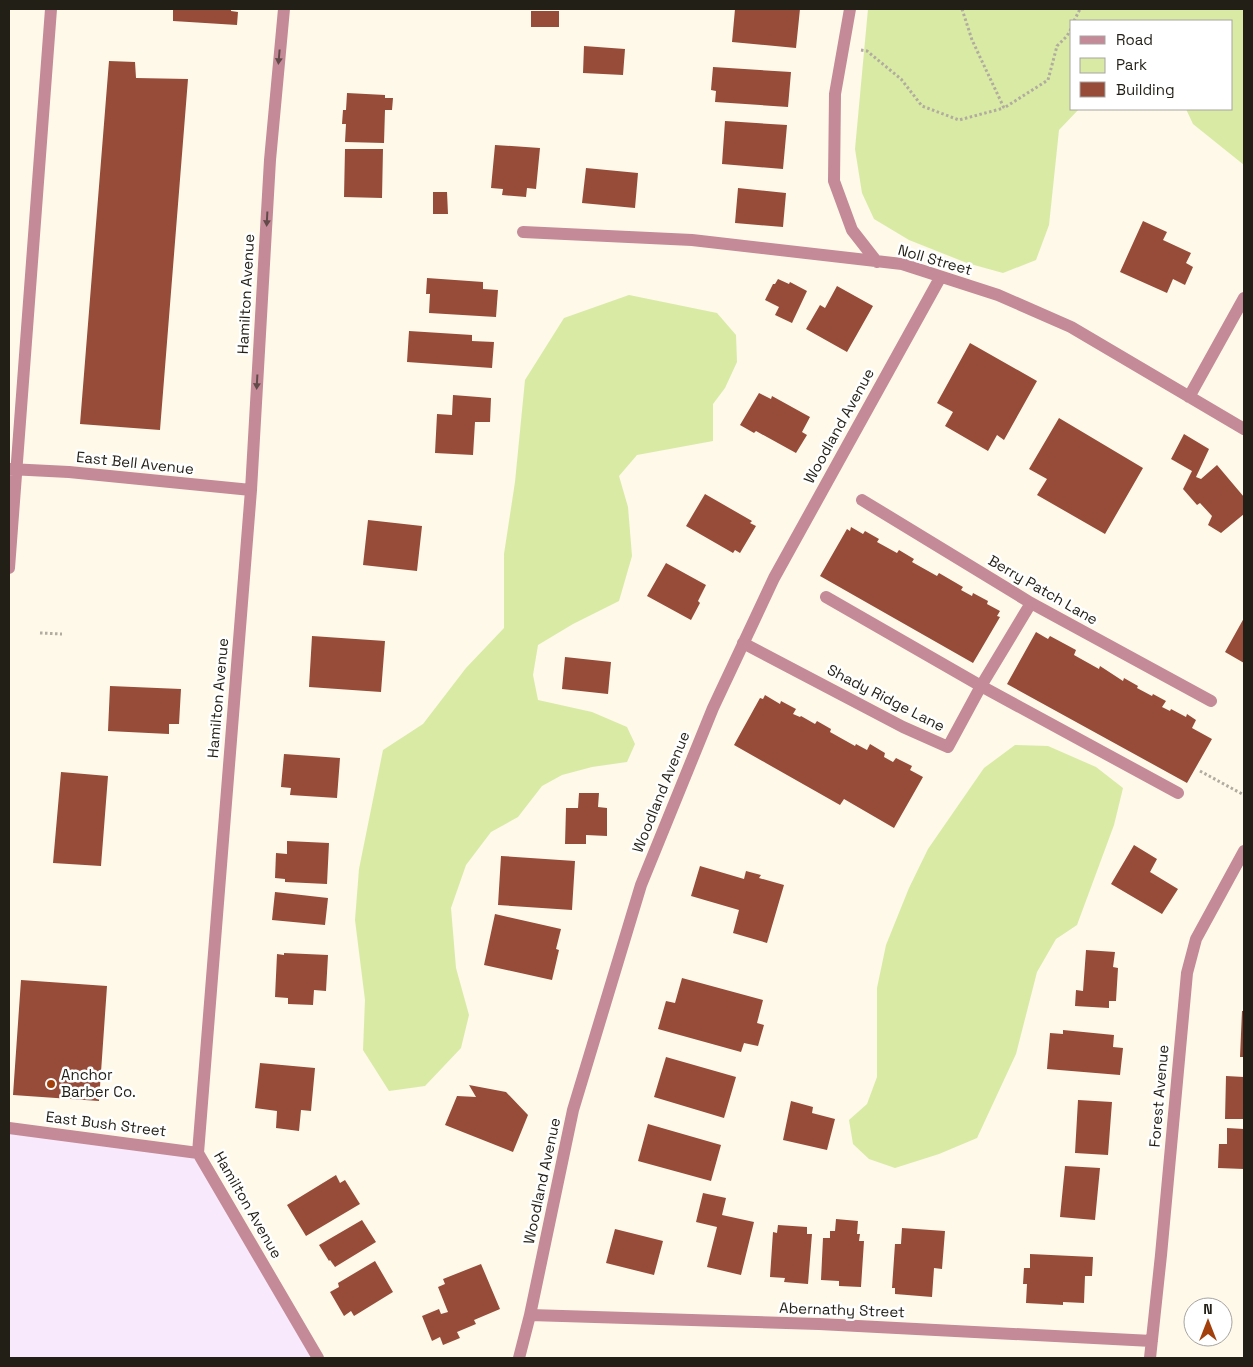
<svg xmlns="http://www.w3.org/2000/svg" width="1253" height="1367" font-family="'Space Grotesk',sans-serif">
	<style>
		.commercial { fill: #f8e9fc }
		.green { fill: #d9eaa5 }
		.building { fill: #964c39 }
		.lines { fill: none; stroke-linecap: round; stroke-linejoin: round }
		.path { stroke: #b1ac9f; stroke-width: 3; stroke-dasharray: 2.5 2.5; stroke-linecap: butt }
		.minor { stroke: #c48a97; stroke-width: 12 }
		.oneway { fill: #634a4a }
		.poi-dot { fill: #a33f0b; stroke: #fff; stroke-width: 2 }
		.labels { text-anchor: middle; stroke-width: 5; stroke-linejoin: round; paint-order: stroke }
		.street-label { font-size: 15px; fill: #221f16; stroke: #fff }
		.poi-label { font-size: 15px; fill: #221f16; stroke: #fff; text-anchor: start }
	</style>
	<rect width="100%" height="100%" fill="#fef9e9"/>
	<path class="commercial" d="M9 1128 198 1153 318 1358H9Z"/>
	<path class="green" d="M868 9H1244V165L1193 124 1186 109H1232V21H1072V109H1079L1059 130 1049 225 1036 260 1003 273 967 263 909 240 874 219 862 193 855 149Z
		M629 295 717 313 736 335 737 362 725 388 713 404V441L637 455 619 476 628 507 632 556 619 601 573 624 538 645 533 675 538 700 592 712 627 727 635 744 627 762 592 767 562 775 542 786 518 817 491 832 466 865 451 908 456 968 469 1015 461 1048 425 1086 389 1091 363 1050 365 1000 355 920 359 869 383 750 423 724 466 668 504 628V554L515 482 525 380 564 318Z
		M1015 745 1048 746 1096 767 1123 788 1114 825 1077 925 1056 939 1037 972 1016 1054 977 1138 939 1154 895 1168 869 1159 853 1144 849 1120 867 1104 877 1077V988L886 945 909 888 928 849 984 768Z"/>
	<path class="building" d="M173 9H231V11L238 12 237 25 173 21Z
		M735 9H800L796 48 732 42Z
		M531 11H559V27H531Z
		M584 46 625 49 623 75 583 73Z
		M109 61 135 62 136 78 188 79 160 430 80 424Z
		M713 67 791 72 788 107 715 102 716 91 711 90Z
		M347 93 385 95V98H393L392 110H385L384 143 345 142 346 124H342L343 110H346Z
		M725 121 787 125 783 169 722 164Z
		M495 145 540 148 536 189 527 188 526 197 502 195 503 189 491 188Z
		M345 149H383L382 198 344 197Z
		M586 168 638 173 635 208 582 203Z
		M738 188 786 193 783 227 735 223Z
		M433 192H447L448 214H433Z
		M1143 221 1167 232 1163 240 1191 253 1186 263 1193 267 1185 285 1173 279 1167 293 1120 272Z
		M427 278 483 282V289L498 290 496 317 429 313 430 294H426Z
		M778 279 789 284 790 282 807 291 792 323 775 315 779 307 765 300 773 284H775Z
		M837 286 873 306 847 352 806 329 820 305 825 308Z
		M409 331 472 335V341L494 342 492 368 407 362Z
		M970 343 1037 381 1004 440 997 435 988 451 945 426 953 412 937 403Z
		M759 393 771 399 772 396 810 417 802 432 807 435 796 453 756 431 754 433 740 425Z
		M453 395 491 398 490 422H475L473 455 435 453 437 414 452 415Z
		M1059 418 1143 468 1105 534 1037 495 1047 479 1029 469Z
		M1184 434 1209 449 1196 477 1201 479 1217 465 1244 497V514L1221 533 1208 525 1212 516 1200 503 1197 505 1183 489 1192 471 1171 459Z
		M705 494 752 521 750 523 756 526 740 553 735 550 733 553 686 526Z
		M368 520 422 526 417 571 363 565Z
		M851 527 863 534 865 531 879 539 877 542 897 553 899 550 914 559 912 562 937 576 939 573 963 587 961 590 972 596 973 593 988 601 987 604 1000 611 997 616 1000 617 973 663 820 576 847 529 850 531Z
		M666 563 706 585 698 601 700 603 691 620 647 596Z
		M1244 618V663L1225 652Z
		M1036 632 1048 639 1050 636 1076 650 1074 655 1099 669 1100 666 1123 681 1124 678 1138 686 1137 688 1152 696 1153 694 1166 701 1162 707 1170 711 1171 709 1186 717 1187 714 1196 720 1192 728 1212 739 1187 783 1007 684Z
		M312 636 385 641 381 692 309 687Z
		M565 657 611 662 608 694 562 689Z
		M110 686 181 689 179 724H169V734L108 731Z
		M765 695 780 704 781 701 796 709 793 714 800 717 801 716 815 724 817 721 831 729 830 732 855 746 856 744 867 750 870 744 885 753 884 757 893 762 896 758 912 766 910 770 923 777 894 828 844 799 840 805 734 745 760 698 763 699Z
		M284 754 340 758 337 798 290 795 291 788 281 787Z
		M61 772 108 776 101 866 53 863Z
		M579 793H599L598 807 607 808V836L586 835V844H565L566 808H578Z
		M287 841 329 843 327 884 285 882V879L275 878 276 853 287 854Z
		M1134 845 1157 859 1150 872 1178 889 1162 914 1111 884Z
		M501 856 575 861 572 910 498 905Z
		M700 866 744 879 746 871 761 875 759 878 784 885 767 943 733 933 739 910 691 896Z
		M275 892 328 898 325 925 272 920Z
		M495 914 561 929 556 949 559 950 552 980 484 965Z
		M1086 950 1115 952 1113 967 1118 968 1116 1001H1109V1008L1075 1006 1076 990 1083 991Z
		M284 953 328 955 326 991 314 990 313 1005 288 1004V998L275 997 277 954 284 955Z
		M682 978 763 1000 757 1023 764 1025 758 1046 744 1043 741 1052 658 1029 666 1001 675 1003Z
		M21 980 107 986 99 1101 13 1095Z
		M1242 1011H1244V1057H1240Z
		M1063 1030 1114 1035 1113 1047 1123 1048 1120 1075 1047 1069 1050 1033 1063 1034Z
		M666 1057 736 1077 724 1118 654 1097Z
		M260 1063 315 1068 311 1111 301 1110 299 1131 276 1128 277 1111 255 1108Z
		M1226 1076 1244 1077V1119H1225Z
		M469 1085 506 1092 528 1115 513 1152 445 1125 457 1096 476 1097Z
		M1078 1100 1112 1102 1108 1155 1075 1153Z
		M791 1101 813 1107 812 1113 835 1119 827 1150 783 1140Z
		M648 1124 721 1145 711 1181 638 1161Z
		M1227 1128 1244 1129V1169L1218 1168 1219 1144H1227Z
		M1065 1166 1100 1168 1095 1220 1060 1217Z
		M336 1175 340 1183 345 1180 360 1204 306 1236 287 1205Z
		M703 1193 726 1198 722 1215 754 1222 741 1275 707 1267 717 1227 696 1222Z
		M836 1219 858 1221 857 1234H860L859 1241H864L861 1287 839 1286V1281L821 1280 823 1238H830V1231H835Z
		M362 1220 376 1242 335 1267 330 1260 329 1261 319 1245Z
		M778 1225 807 1227V1234H812L808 1284 784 1282 785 1278 770 1277 773 1232 777 1233Z
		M902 1228 945 1231 942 1269 934 1268 932 1297 895 1294V1288H892L895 1244H901Z
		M615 1229 663 1241 654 1275 606 1263Z
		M1030 1254 1093 1257 1092 1276H1085L1084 1303 1063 1302V1305L1026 1303 1027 1284H1023L1024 1268H1030Z
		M375 1261 393 1292 354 1316 351 1311 344 1316 330 1292 339 1287 338 1283Z
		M481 1264 500 1309 474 1320 476 1324 457 1332 460 1338 443 1345 440 1337 432 1341 422 1316 439 1309 441 1314 448 1312 438 1287 445 1284 443 1279Z"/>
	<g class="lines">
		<path class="path" d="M962 9 972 40 1004 108 1048 80 1057 46 1067 36 1072 27
			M1074 21 1080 9
			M861 50 867 51 901 79 922 106 959 120 1004 108
			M40 633 62 634
			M1200 771 1244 795"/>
		<path class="minor" d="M284 9 270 160 251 490 198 1153 318 1358
			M850 9 835 94 834 181 852 230 877 262
			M523 232 692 240 902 264 998 295 1071 327 1244 429
			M1189 397 1244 298
			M9 469 69 472 251 490
			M862 500 1031 603 1211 701
			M9 568 51 9
			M826 597 981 686 1178 793
			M743 643 903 727 948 747 981 686 1031 603
			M9 1128 198 1153
			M530 1315 819 1324 1152 1341
			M519 1358 530 1315 573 1110 641 885 713 708 774 578 940 278
			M1150 1358 1161 1255 1187 973 1196 939 1244 851"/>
	</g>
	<defs><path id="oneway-solid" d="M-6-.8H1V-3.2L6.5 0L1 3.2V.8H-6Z" transform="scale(1.25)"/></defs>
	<g class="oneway">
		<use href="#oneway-solid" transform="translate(279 57) rotate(95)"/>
		<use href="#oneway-solid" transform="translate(267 219) rotate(93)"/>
		<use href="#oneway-solid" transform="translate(257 382) rotate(93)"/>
	</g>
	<circle class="poi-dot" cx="51" cy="1084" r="5"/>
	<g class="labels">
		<g class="street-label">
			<text transform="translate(935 260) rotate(16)" y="5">Noll Street</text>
			<text transform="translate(246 294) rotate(-87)" y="5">Hamilton Avenue</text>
			<text transform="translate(839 426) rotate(-61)" y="5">Woodland Avenue</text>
			<text transform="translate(135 463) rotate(6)" y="5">East Bell Avenue</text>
			<text transform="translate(1043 590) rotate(30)" y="5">Berry Patch Lane</text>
			<text transform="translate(218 698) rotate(-85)" y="5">Hamilton Avenue</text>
			<text transform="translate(886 698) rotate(27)" y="5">Shady Ridge Lane</text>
			<text transform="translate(661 792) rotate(-68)" y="5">Woodland Avenue</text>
			<text transform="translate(1159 1096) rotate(-85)" y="5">Forest Avenue</text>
			<text transform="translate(106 1124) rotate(7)" y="5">East Bush Street</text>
			<text transform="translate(542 1181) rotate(-78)" y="5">Woodland Avenue</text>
			<text transform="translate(248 1205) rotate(60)" y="5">Hamilton Avenue</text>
			<text transform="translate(842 1310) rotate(2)" y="5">Abernathy Street</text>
		</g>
		<g class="poi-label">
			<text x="61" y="1080">Anchor<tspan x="61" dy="17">Barber Co.</tspan></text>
		</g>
	</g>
	<rect width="1253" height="1367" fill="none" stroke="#221f16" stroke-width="20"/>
	<rect x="1070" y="20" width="162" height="90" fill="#ffffff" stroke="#a7a5a2"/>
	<rect x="1080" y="36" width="25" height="8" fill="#c48a97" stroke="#a7a5a2"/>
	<text x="1116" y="45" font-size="15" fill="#221f16">Road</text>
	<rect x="1080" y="58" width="25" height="15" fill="#d9eaa5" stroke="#a7a5a2"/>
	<text x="1116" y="70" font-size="15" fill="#221f16">Park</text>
	<rect x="1080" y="82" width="25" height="15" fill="#964c39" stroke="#a7a5a2"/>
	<text x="1116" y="95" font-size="15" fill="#221f16">Building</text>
	<g transform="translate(1208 1322)"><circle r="24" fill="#ffffff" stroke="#a7a5a2"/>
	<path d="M0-4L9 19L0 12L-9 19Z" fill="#a33f0b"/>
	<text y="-8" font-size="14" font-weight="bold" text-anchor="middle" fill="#221f16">N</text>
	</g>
</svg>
